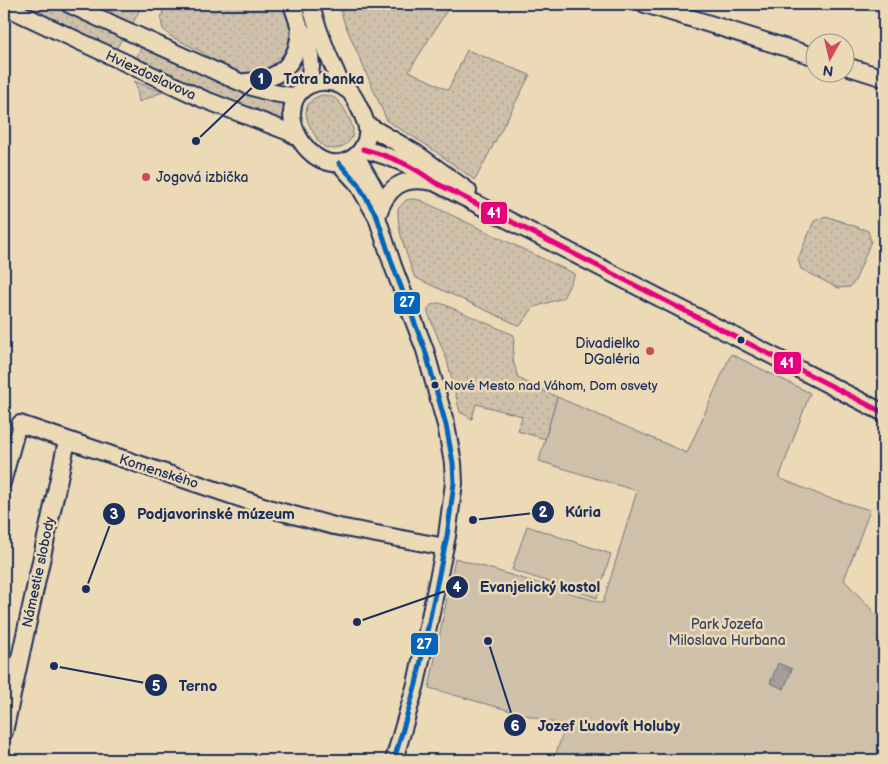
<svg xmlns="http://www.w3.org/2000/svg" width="888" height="764" font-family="'Balsamiq Sans',sans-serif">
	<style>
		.grass { fill: url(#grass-dots); stroke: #747884 }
		.green { fill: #cec0a9; stroke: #747884 }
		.water { fill: url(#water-ripples); stroke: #6d7281 }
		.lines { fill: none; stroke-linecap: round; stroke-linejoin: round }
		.pedestrian-casing { stroke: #1b2f5e; stroke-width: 16 }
		.minor-casing { stroke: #1b2f5e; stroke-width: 20 }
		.pedestrian { stroke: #ecd9b6; stroke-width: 12 }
		.minor { stroke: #ecd9b6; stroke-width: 16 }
		.bus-1-casing { stroke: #ecd9b6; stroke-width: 9 }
		.bus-2-casing { stroke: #ecd9b6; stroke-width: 9 }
		.bus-1 { stroke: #e5007d; stroke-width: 5 }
		.bus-2 { stroke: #0065bd; stroke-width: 5 }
		.poi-dot { fill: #d1495b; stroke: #ecd9b6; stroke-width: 2 }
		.bus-dot { fill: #1b2f5e; stroke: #ecd9b6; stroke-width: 2 }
		.labels { text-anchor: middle; stroke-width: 5; stroke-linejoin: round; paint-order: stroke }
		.bus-label { font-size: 13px; fill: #1b2f5e; stroke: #ecd9b6; text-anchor: start }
		.street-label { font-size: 14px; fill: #1b2f5e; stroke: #ecd9b6 }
		.poi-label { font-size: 14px; fill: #1b2f5e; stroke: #ecd9b6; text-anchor: start }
		.park-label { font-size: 14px; fill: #364569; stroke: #ecd9b6 }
		.leader { fill: none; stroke: #1b2f5e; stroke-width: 2 }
		.callout-dot { fill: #1b2f5e; stroke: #ecd9b6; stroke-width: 2 }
		.mark-label { font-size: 15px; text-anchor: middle; font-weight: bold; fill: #fff }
		.callout-label { font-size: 15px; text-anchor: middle; font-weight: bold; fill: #1b2f5e; stroke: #ecd9b6; stroke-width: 5; stroke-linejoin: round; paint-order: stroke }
		.line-badge { stroke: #ecd9b6; stroke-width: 2 }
		.badge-label { font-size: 14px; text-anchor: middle; font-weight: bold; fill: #fff }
	</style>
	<defs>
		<pattern id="grass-dots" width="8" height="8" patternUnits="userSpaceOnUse" patternTransform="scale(1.25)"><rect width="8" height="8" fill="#cec0a9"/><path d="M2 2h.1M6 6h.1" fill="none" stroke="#b0a594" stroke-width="1.8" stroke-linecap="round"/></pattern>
		<pattern id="water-ripples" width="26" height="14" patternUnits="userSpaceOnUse" patternTransform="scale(1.25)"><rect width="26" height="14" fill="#a49f98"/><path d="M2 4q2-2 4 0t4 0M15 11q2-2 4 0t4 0" fill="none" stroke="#85827f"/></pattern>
	</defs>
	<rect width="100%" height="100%" fill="#ecd9b6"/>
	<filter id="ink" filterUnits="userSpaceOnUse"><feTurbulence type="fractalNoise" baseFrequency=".02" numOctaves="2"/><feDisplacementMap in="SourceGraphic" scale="10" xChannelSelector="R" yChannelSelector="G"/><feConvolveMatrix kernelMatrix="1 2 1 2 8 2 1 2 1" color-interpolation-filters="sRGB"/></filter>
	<g filter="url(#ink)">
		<path class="grass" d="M16 4H55L123 37 116 49Z
			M102 4H135L141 7 132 25 121 21Z
			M166 4H197L215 12 225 4H285L293 32 287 59 269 72 239 74 229 71 200 51 170 36 163 29 161 20 163 11Z
			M339 4H451L409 71 448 90 467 50 530 75 475 180 425 144 387 121 344 22Z
			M142 45C188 68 234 91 284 104V124L242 109 136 59Z
			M301 58H303C303 73 305 82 289 88L274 85 290 73Z
			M134 81 162 92 139 102 137 88Z
			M322 95C335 95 340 101 346 112 356 129 357 141 337 149 332 149 326 149 322 145 318 142 316 137 313 132 304 117 301 101 322 95Z
			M412 199 420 200 575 274 563 298 534 307 520 326 418 279 414 276C407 254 397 232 398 209L406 200Z
			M826 216 868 231 871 241 855 281 850 287 838 288 801 269 798 259 814 221Z
			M437 303 443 304 514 335 513 360 518 378 557 397 545 439 518 431 522 416 476 404 472 419 460 412 447 360 428 313V309L431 305Z"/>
		<path class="green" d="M731 354 810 393 779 478 823 496 870 510 844 580 876 614 884 616V760H554L565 726 429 688 455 558 603 603 637 491 539 461 557 397 687 453Z
			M527 526 611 554 597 598 512 570Z"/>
		<path class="water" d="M778 663 792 669 784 689 770 683Z"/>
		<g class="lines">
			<g class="pedestrian-casing">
				<path id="pedestrian" d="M4 483 20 424"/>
			</g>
			<g class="minor-casing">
				<path id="minor" d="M69 4C109 23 149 41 189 59 223 74 258 95 297 96
					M292 4 300 28 307 39 310 55 311 67 308 85
					M310 4C317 26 324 47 334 68 337 74 339 81 342 86 345 89 349 90 351 93 356 100 366 120 367 128 369 142 360 156 347 161 319 172 292 139 292 113 293 85 320 76 342 86
					M645 4 816 57
					M4 6 203 99 289 132 300 139
					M846 66 884 78
					M245 82C279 81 299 63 300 28
					M367 125 417 154 468 191
					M363 149C392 157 410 164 434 182L884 413
					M356 156 382 202
					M339 163 358 184 377 217 393 266 425 350 446 425 453 463 454 483 447 536 416 684 394 760
					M377 217C386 188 402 175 433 182
					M20 424 275 510 334 526 445 547
					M4 732 67 441"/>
			</g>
			<use href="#pedestrian" class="pedestrian"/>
			<use href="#minor" class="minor"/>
			<g class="bus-1-casing">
				<path id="bus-1" d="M363 149C392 157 410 164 434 182L884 413"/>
			</g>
			<g class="bus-2-casing">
				<path id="bus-2" d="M339 163 358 184 377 217 393 266 425 350 446 425 453 463 454 483 447 536 416 684 394 760"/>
			</g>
			<use href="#bus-1" class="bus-1"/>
			<use href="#bus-2" class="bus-2"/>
		</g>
	</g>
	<g class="poi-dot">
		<circle cx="146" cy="177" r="5"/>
		<circle cx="650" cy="351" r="5"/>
	</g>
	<g class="bus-dot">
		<circle cx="741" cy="340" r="4.5"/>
		<circle cx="435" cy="385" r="4.5"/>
	</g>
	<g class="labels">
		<g class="bus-label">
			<text x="444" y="390">Nové Mesto nad Váhom, Dom osvety</text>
		</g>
		<g class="street-label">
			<text transform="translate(151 75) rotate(25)" y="5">Hviezdoslavova</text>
			<text transform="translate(159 471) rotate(18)" y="5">Komenského</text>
			<text transform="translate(38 572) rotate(-78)" y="5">Námestie slobody</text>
		</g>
		<g class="poi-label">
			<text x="156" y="182">Jogová izbička</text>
			<text x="640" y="348" text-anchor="end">Divadielko<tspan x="640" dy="16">DGaléria</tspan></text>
		</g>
		<g class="park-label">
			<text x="727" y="629">Park Jozefa<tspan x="727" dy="16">Miloslava Hurbana</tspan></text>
		</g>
	</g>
	<path class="leader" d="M196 141L261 79M473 520L543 512M86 589L114 514M357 622L457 587M54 666L156 685M488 641L515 725"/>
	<g class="callout-dot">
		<circle cx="196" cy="141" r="5"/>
		<circle cx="473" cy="520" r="5"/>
		<circle cx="86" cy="589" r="5"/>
		<circle cx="357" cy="622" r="5"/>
		<circle cx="54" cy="666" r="5"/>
		<circle cx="488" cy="641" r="5"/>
		<circle cx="261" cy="79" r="12"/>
		<circle cx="543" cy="512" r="12"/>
		<circle cx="114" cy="514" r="12"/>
		<circle cx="457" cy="587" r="12"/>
		<circle cx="156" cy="685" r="12"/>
		<circle cx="515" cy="725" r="12"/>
	</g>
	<g class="mark-label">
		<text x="261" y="84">1</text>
		<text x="543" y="517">2</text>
		<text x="114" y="519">3</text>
		<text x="457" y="592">4</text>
		<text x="156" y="691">5</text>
		<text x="515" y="731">6</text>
	</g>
	<g class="callout-label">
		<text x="324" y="84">Tatra banka</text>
		<text x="583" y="517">Kúria</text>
		<text x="216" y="519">Podjavorinské múzeum</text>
		<text x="540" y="592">Evanjelický kostol</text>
		<text x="198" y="691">Terno</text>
		<text x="609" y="731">Jozef Ľudovít Holuby</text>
	</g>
	<g class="line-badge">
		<rect x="480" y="201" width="28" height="24" rx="5" fill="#e5007d"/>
		<rect x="393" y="291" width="28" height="24" rx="5" fill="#0065bd"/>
		<rect x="773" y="351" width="29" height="24" rx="5" fill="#e5007d"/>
		<rect x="410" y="632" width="29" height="24" rx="5" fill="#0065bd"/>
	</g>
	<g class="badge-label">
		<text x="494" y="218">41</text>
		<text x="407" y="307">27</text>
		<text x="787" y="368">41</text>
		<text x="424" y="649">27</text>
	</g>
	<rect width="888" height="764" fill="none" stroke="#ecd9b6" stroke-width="20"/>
	<rect x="10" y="10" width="868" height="744" fill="none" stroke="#1b2f5e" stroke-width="2" filter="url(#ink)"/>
	<g transform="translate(830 58) rotate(188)"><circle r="24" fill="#ecd9b6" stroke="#989593"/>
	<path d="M0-4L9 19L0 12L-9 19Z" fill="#d1495b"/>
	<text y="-8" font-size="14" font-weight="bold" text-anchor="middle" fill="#1b2f5e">N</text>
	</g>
</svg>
